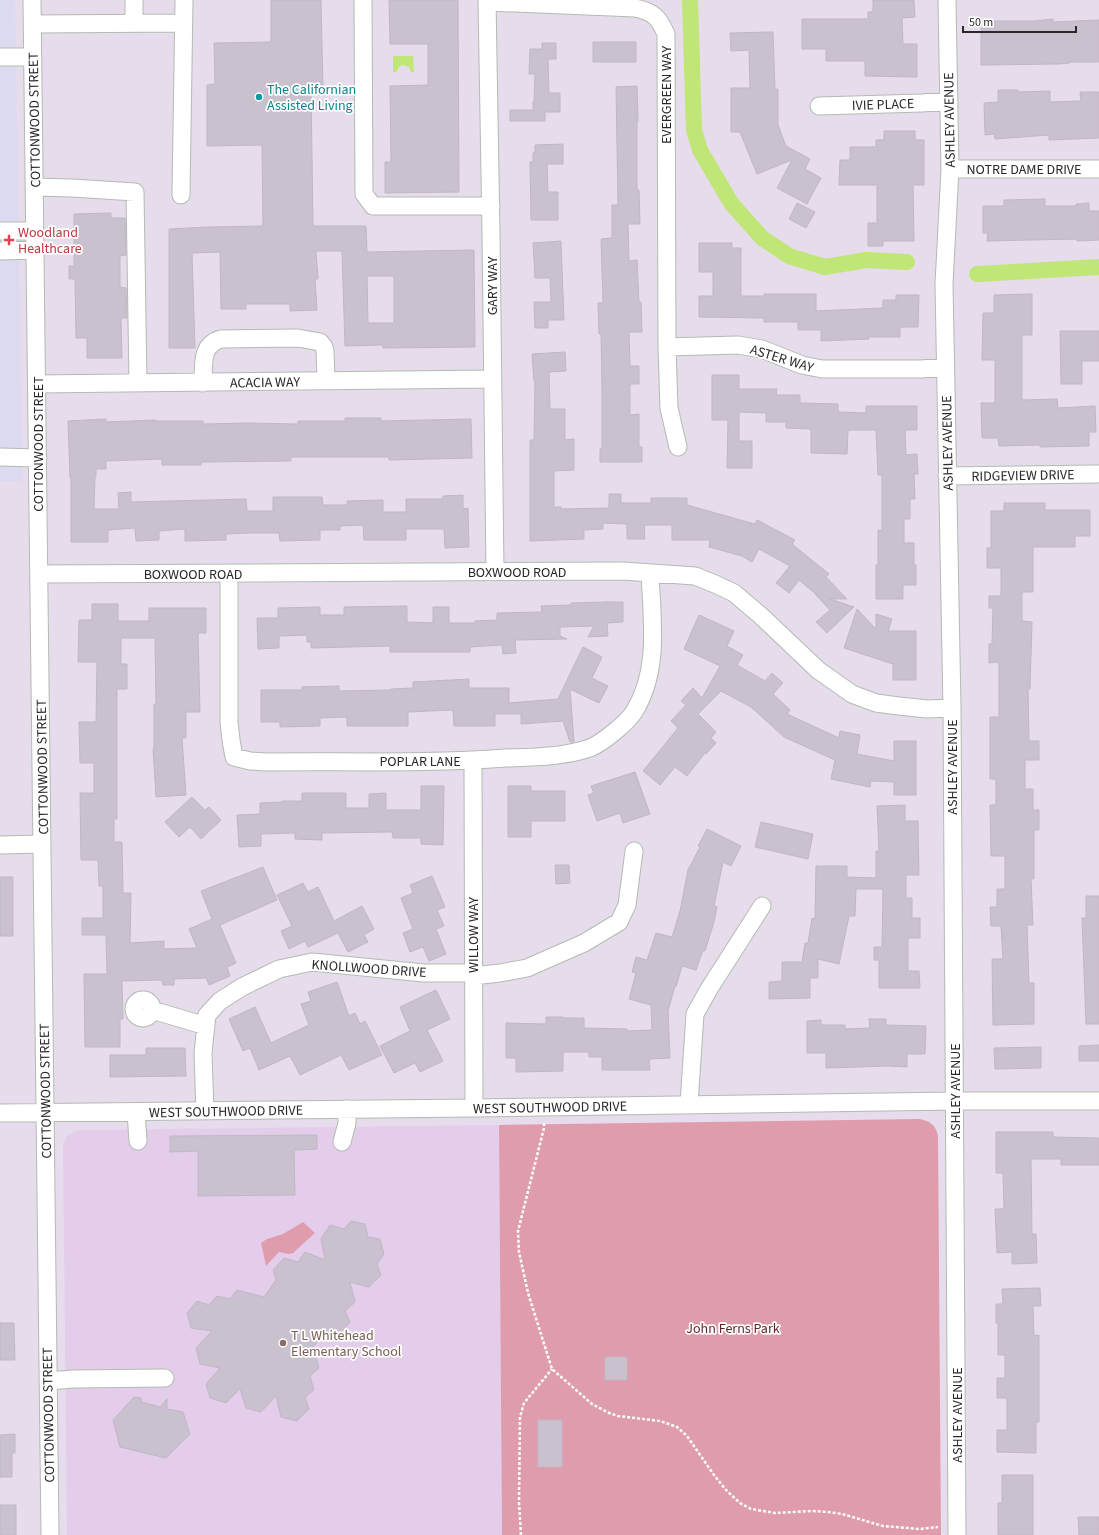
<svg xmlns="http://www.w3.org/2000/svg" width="1099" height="1535" font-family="'Source Sans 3',sans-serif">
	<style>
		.education { fill: #e4cdeb }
		.medical { fill: #dbdaf1 }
		.green { fill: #de9cad }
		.water { fill: #bfe676 }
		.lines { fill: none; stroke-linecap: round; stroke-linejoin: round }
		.canal { stroke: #bfe676; stroke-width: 16 }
		.building { fill: #c9c1cd; stroke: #c2b6c6; fill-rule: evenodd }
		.minor-casing { stroke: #b1bcb0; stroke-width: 19 }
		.path { stroke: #fff; stroke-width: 2.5; stroke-dasharray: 3 2; stroke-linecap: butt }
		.minor { stroke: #fff; stroke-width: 17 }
		.culture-dot { fill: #0f9aa8; stroke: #fff; stroke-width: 1.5 }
		.health-dot { fill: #e0444e; stroke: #fff; stroke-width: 1.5 }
		.education-dot { fill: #8d6e63; stroke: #fff; stroke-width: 1.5 }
		.labels { text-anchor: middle; stroke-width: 3.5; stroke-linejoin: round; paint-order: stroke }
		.culture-label { font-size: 14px; fill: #0d838f; stroke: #fff; text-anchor: start }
		.street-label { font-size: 14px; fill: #292929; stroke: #fff }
		.health-label { font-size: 14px; fill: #be3a42; stroke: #fff; text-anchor: start }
		.park-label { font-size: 14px; fill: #611f27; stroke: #fff }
		.education-label { font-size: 14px; fill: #785e54; stroke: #fff; text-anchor: start }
	</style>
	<rect width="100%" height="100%" fill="#e6dceb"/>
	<path class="education" d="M499 1125 502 1535H67L63 1145 67 1136 76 1131 82 1130Z"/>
	<path class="medical" d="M0 0H15L22 481H0Z"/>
	<path class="green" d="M919 1119C930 1121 936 1125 938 1136L941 1535H502L499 1125Z
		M303 1222 315 1233 293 1253 289 1254 279 1252 266 1266 261 1243 267 1239 283 1234Z"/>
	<path class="water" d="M393 56H413L414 72H411L409 67 403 65 400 66 396 72H393Z"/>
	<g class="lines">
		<path class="canal" d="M690 0 694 130 700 150 731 203 762 238 789 256 825 267 866 260 907 262
			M977 274 1099 267"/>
	</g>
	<path class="building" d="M271 0H321L323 89H311L313 226H366L367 252 474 250 475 347 383 348V345L345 346 342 251H316L318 279H315L317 310 290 311V304H246V309H221L220 252 192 253 195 348H169V229L208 227 263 226 262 145 207 146V85L215 84 214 43 271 42ZM367 276H394V323H368Z
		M389 0H458L459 192 385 193V162H391L390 86 428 85V44H390Z
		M873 0H914L915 17 902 18 903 44H917V77L865 76V61H826V49H802V19H868V12H873Z
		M1053 19V22L1099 20V62H1069L1070 63 1058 64 981 65V28H990V21H1035Z
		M773 32 775 89H778V125L786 146 810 159 805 169 821 178 807 204 777 188 792 160 757 174 740 132H731V88H750L749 50 731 51 730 33Z
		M593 42H636V62H593Z
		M542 43H556V59H548L549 93H560V112H545V121H510V110H533V102L534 101 535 74H529L530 49H542Z
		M637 86 638 121H637V190H639L640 224H628L629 261 637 260 639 302H641L642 332H629L630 366H639V384H630V415L639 414V447H642V462H600V449H602V390L601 334H599L598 303H603L601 239 612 238V205H618L616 87Z
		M998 90H1018V92L1050 91V102L1081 101 1080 92H1099V138L1049 140V135L995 139 994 134 985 135 984 103 998 102Z
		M884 131H915V140H924V185H913L914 241H883V246H868V223H877V185H839L840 160H850V147H876V140H884Z
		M563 144V164H547L548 192H558V220H531L530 162H533V153H535V145Z
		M1045 199V206H1076V204L1089 203V211H1099V240L1077 241V239L987 241 988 233H983V206H1004V200Z
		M797 203 815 212 806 228 789 219Z
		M111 213V218H125L126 255 120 256V287L126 288 127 318H121L122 358H87V338H76L75 279H69V266H74V214Z
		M561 241 564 320H548V328H535L534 302H551L550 278H535L533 243Z
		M699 243H732V248H741V296H764V294H816V311L883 308V300H896V295H919L918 327H900V337H868L869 339 821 341V330H798V322H764V318L699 317V296H713V272H699Z
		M1032 294V335H1022V400L1057 399 1058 408 1095 406 1096 432H1089V446L1040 447V445L999 446 998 438H982L981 403H995V360H982L983 313H994V295Z
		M1060 331H1099V361H1082V384H1061Z
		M565 352 566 371 549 372 550 409H565V440L574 439V470L554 471V507H561V509L609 508V494H621V503H651V498H687V505L755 524 757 520 795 540 792 544 829 574 826 577 847 599H830L854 607 827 633 816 622 830 610 815 594 817 595 799 580 789 593 776 583 790 566 759 549 752 562 742 556 709 547 710 540H672V525H644L645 539H627V524L603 523V529L584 530V539L530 541V440H534L535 381H534L532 354Z
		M712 375H739V389H777L776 395H800V403L838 404V412L866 413V406H917V430H905L906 455 917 454 918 474H914L915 499H910V519H904V543H914V565H916V585H903V599H876V565H878V530H882V475H878L876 430H848L847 454 811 453V429L786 428V422H766V413L739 412V441H752V468H727L728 420H712Z
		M345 418H381V421L471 419 472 458 389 460V457H291V461L201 462V465H162V459L106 461V469H96V477H95L94 509H119L118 493 131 492V502L246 499 247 511H273V497H322L323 505H347V501L383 500V512H406V499H443V496L463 495V509L468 508 469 547 445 548 444 529H406V540H364L363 525 340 526V530H320V540L280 541 279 533H250L226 534V540L185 541V529L159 531V540L136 541 135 528 108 530V542H71V478H70L68 421 106 419V422L156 420V421H203V424L247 423 298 424V421H345Z
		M1004 503H1045V510H1090V536H1075V547H1033V592H1022V621L1032 622 1030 689H1028L1029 741H1039V760H1025V789H1033V810H1039V830H1034V879H1031L1033 925H1027L1029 983H1034V1024L993 1025 992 959H1003L1001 926H991L990 907H997V889H1005V856H991L990 805H996V779H990V717H999V662L989 663V644H992L993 608H989V596H1001V568H987V548H991V511H1004Z
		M607 601V602H623V622L607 623 608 636 588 637 594 626 560 627V636L567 639 515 640 516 653 503 654 502 645 470 647V652H390V646L311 648V642H307V635L279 636V648L258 649 257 618H278V608L320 607V615H344V607L407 606V622L433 623V607H449V623H475V621L497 620V613L542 612 541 606 571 605V603L606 602Z
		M92 604H118V621H149V608H206V633H198L200 712H186V738H182L186 795 156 797 153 749H154V704H156L155 638H121V664H127V689H117V819H114V842H122L123 893H131L130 943 164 941V949L197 948 189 929 212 919 201 891 263 867 277 900 220 925 236 963 227 967 230 976 209 985 206 978 174 979V985H163L162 980 122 981 123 1019H120V1047H85L84 974H107L106 935H82V918H103V886H99L98 860H81L80 793H94V763H80L79 722H96L97 662H78L79 620H92Z
		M857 609 876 629V614L892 619 888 631H916V680H893V664L844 648Z
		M699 615 734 631 727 646 743 655 737 665 765 681 772 673 783 683 773 694 790 710 787 714 839 738 840 731 860 735 857 754 894 761V741H916V795H894V782L871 781 870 787 831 779 835 760 784 737 751 707 721 691 698 714 716 732 711 738 716 743 706 754 705 753 687 776 675 767 660 785 643 771 678 728 671 721 686 705 681 701 693 688 702 698 720 666 684 649Z
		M583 647 602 657 592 678 608 686 599 703 570 689 574 742H570L563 721 521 724V714H495V726H454L453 710 408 712V726H347V717L320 718V726L280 727V722H261V690H302V687L339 686V691L391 690V689L413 688V682L469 679V688H509V703L558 699Z
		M635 772 650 814 623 823 620 813 597 821 588 795 594 793 591 786Z
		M421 786H444L443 845 421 844V838H393L392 832 322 833V840L295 839V833L261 834V846L239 847 237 815 260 814V803L282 802V801H302V793H346V808H369V794L386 793V810H421Z
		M508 786H531V791H565V821H531V837H508Z
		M192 797 205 810 209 807 221 820 201 839 190 827 179 837 165 822Z
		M905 805V821H918L919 875H906V898H912V918H920V938H908V971H919L920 988H879V960H874V947H882L883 889H856L855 916H849L839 964 818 959V978H810V998L769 999V982L782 981V962H802L805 943H808L812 918 815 919 816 866H847V877L876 878V851H879L877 806Z
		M761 822 813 834 808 859 755 847Z
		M707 829 741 846 731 866 723 862 714 906 717 907 714 922 705 951 703 950 696 970 682 966 676 987 675 986 668 1011 670 1058 649 1059 650 1070H602V1057H589V1052H563V1071L516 1072V1058H506V1023L546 1024V1017H563V1018H584V1028L627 1029V1031L652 1030 651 1005 629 999 636 973 632 972 636 957 647 960 656 933 672 937 680 911 688 870 700 847 698 846Z
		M555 865H569L570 883 556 884Z
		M432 876 445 907 437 910 444 926 436 929 446 954 429 961 423 947 410 952 403 933 413 929 401 898 413 893 410 885Z
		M0 877H13V936H0Z
		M303 883 308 892 318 887 334 921 362 906 374 929 364 935 368 942 348 952 338 933 308 947 305 941 289 949 281 931 292 926 277 895Z
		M1086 896H1099V1024H1086L1082 918H1086Z
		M337 982 349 1016 355 1013 360 1024 365 1021 382 1055 349 1070 341 1055 300 1075 290 1056 259 1070 250 1048 243 1051 229 1019 255 1007 271 1043 309 1025 301 1004 311 1001 308 992Z
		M436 990 450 1019 427 1030 443 1061 420 1072 415 1063 394 1073 380 1046 410 1031 400 1007Z
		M869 1019H886V1025L926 1026 925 1054H907V1067L888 1066 826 1068V1053H807V1021L821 1020V1025H845V1029L870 1028Z
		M1099 1045V1061H1079V1046Z
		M1041 1047V1068L995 1069 994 1048Z
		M146 1048H185L186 1076 110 1077V1055H146Z
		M996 1132H1053V1137L1099 1138V1165H1061V1159H1031L1032 1234H1036L1037 1263 1012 1264V1252L997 1253 995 1209H1004L1003 1173H996Z
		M317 1135V1149L294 1150 295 1195 198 1196V1151L170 1152V1136Z
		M351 1221 365 1224 368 1237 380 1239 384 1254 377 1264 381 1275 369 1287 350 1282 355 1302 345 1311 350 1322 339 1334 327 1331 313 1347 319 1368 310 1376 314 1390 305 1397 309 1409 297 1421 281 1417 276 1396 261 1412 246 1408 240 1389 226 1403 210 1398 206 1384 220 1368 200 1364 196 1348 212 1331 191 1328 187 1313 197 1301 209 1305 217 1296 230 1299 237 1290 264 1297 276 1280 273 1270 284 1258 298 1262 305 1252 325 1260 321 1239 330 1225 344 1229Z
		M1040 1288 1041 1306H1033L1034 1336 1039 1335V1422H1036V1453L997 1452V1430H1007V1398H997V1378H1005V1355H998V1323H996V1304H1003L1002 1289Z
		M0 1323H14L15 1360H0Z
		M605 1357H627V1380H605Z
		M134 1397 141 1398 142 1402 160 1407 167 1399V1409L183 1412 190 1434 166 1458 120 1447 113 1420Z
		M538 1420H562V1467H538Z
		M15 1434V1453H12V1477H0V1435Z
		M1002 1475H1033V1535H998V1503H1002Z
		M0 1505H16V1535H0Z
		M1078 1517H1099V1535H1079Z"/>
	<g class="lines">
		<g class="minor-casing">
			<path id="minor" d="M32 0 50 1535
				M134 0V23
				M363 0 364 194 373 206H491
				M487 0 491 233 495 572
				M947 0 950 169 944 284 952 708 957 1535
				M487 2 635 8C653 12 658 16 666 34L667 347 669 408 678 447
				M33 24 183 23
				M0 57H33
				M819 106 922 103 948 101
				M950 169H1099
				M34 187 72 188 135 192 138 383
				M181 195 184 0
				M0 231H35
				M0 251 36 250
				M667 347 738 345 762 349 802 365 822 369H921L945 367
				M203 383C204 365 200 345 221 339L298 338 320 342 324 347 325 351 326 380
				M37 384 492 379
				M0 457 38 458
				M947 476 1099 474
				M39 574 623 571 695 576 715 584 734 593 760 615 818 670 852 694 876 703 899 706 927 709 952 708
				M229 574V722L231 740 234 757 250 761 267 762C347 761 427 764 506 758 534 757 563 757 590 748 602 743 627 723 634 712 660 670 652 620 650 574
				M473 761 474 1108
				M0 845 42 844
				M473 976 500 973 527 968 584 943 619 922 627 905 634 851
				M134 1009a9 9 0 1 1 18 0a9 9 0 1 1-18 0Z
				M152 1010 206 1026
				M689 1104 695 1014 709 989 762 906
				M205 1111 203 1053 207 1015 220 1001 242 987 279 969 312 962 424 973H473
				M136 1112 138 1141
				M0 1113 474 1108 955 1101H1099
				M342 1142 347 1123V1109
				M48 1381 73 1379 165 1378"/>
		</g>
		<path class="path" d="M544 1123V1128L518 1231 519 1252 528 1293 552 1369 592 1404 609 1413 618 1416 660 1421 677 1427 687 1436 714 1475 726 1490 740 1503 751 1509 775 1513 812 1511 828 1512 842 1514 883 1526 920 1529 938 1527
			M521 1535 519 1502 520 1417 524 1403 552 1369"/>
		<use href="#minor" class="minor"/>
	</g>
	<circle class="culture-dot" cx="259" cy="97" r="4"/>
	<path class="health-dot" d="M7 234h4v4h4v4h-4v4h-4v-4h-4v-4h4z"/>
	<circle class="education-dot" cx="283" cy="1343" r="4"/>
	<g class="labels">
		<g class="culture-label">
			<text x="267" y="94">The Californian<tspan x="267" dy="16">Assisted Living</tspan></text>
		</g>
		<g class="street-label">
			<text transform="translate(666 95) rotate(-90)" y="5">EVERGREEN WAY</text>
			<text transform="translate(883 104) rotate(-2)" y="5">IVIE PLACE</text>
			<text transform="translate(34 120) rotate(-91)" y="5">COTTONWOOD STREET</text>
			<text transform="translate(949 120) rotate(-91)" y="5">ASHLEY AVENUE</text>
			<text x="1024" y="174">NOTRE DAME DRIVE</text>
			<text transform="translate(492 286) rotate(-90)" y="5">GARY WAY</text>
			<text transform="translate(782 358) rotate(17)" y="5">ASTER WAY</text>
			<text transform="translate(265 382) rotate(-1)" y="5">ACACIA WAY</text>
			<text transform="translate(947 443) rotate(-91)" y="5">ASHLEY AVENUE</text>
			<text transform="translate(38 444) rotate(-90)" y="5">COTTONWOOD STREET</text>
			<text transform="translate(1023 475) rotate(-1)" y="5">RIDGEVIEW DRIVE</text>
			<text x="517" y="577">BOXWOOD ROAD</text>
			<text x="193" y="579">BOXWOOD ROAD</text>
			<text x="420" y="766">POPLAR LANE</text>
			<text transform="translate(42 767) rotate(-91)" y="5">COTTONWOOD STREET</text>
			<text transform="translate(952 767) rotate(-90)" y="5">ASHLEY AVENUE</text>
			<text transform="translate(473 935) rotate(-90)" y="5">WILLOW WAY</text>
			<text transform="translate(369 968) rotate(4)" y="5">KNOLLWOOD DRIVE</text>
			<text transform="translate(45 1091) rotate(-91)" y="5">COTTONWOOD STREET</text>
			<text transform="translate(955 1091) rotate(-90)" y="5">ASHLEY AVENUE</text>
			<text transform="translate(550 1107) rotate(-1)" y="5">WEST SOUTHWOOD DRIVE</text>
			<text transform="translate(226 1111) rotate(-1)" y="5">WEST SOUTHWOOD DRIVE</text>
			<text transform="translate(48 1415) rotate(-91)" y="5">COTTONWOOD STREET</text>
			<text transform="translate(957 1415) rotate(-90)" y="5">ASHLEY AVENUE</text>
		</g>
		<g class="health-label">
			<text x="18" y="237">Woodland<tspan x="18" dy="16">Healthcare</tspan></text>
		</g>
		<g class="park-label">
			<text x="733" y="1333">John Ferns Park</text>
		</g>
		<g class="education-label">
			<text x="291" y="1340">T L Whitehead<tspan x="291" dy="16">Elementary School</tspan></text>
		</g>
	</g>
	<path d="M963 26v6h113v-6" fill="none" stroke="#292929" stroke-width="2"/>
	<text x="969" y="26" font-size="12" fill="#292929" stroke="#ffffff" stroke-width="3" paint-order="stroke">50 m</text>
</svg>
